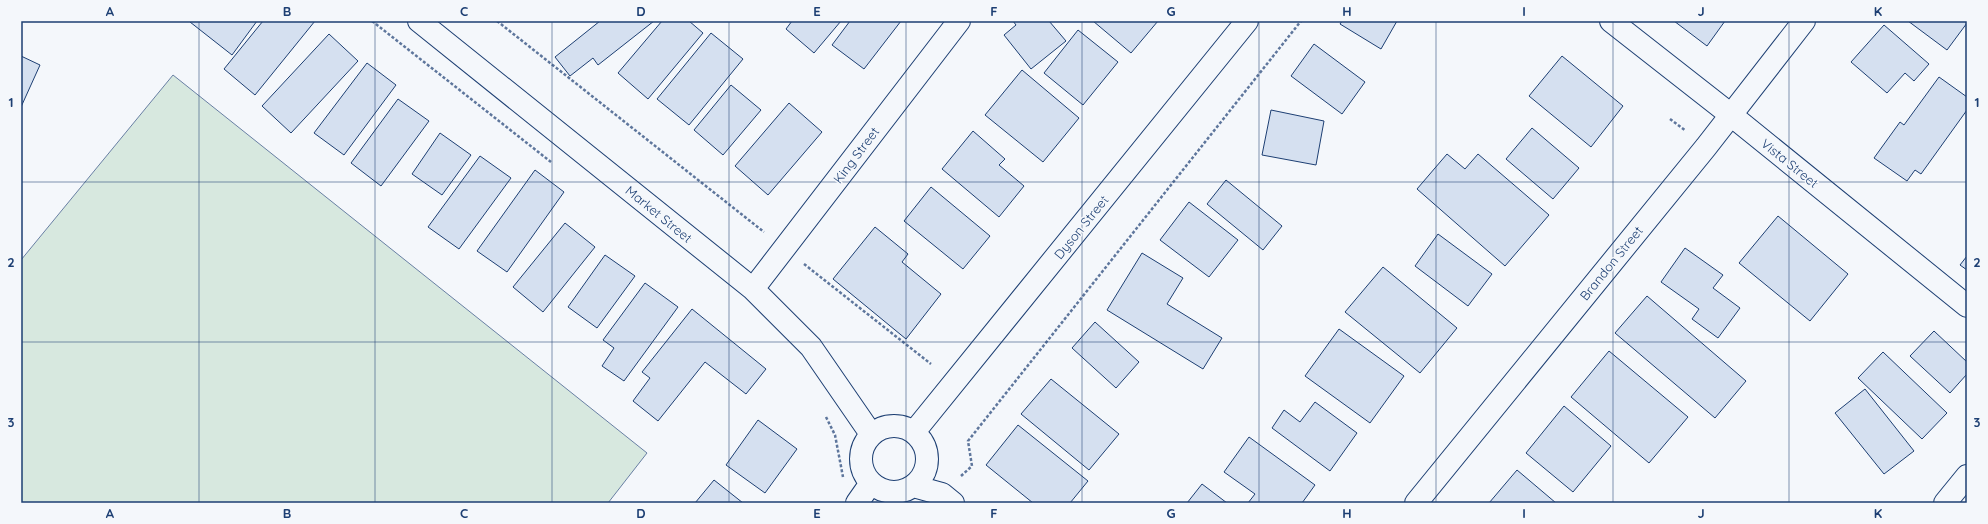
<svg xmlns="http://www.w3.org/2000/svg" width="1988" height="524" font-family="Quicksand,sans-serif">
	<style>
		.green { fill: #d7e8df; stroke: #687fa3 }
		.building { fill: #d5e0f0; stroke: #1d3f73 }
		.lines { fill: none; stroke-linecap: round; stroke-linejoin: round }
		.minor-casing { stroke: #1d3f73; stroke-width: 24 }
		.path { stroke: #5e769c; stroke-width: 2.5; stroke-dasharray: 3 2; stroke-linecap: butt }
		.minor { stroke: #f4f7fb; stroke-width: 22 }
		.grid { fill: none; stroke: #1d3f73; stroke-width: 1; stroke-opacity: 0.55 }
		.labels { text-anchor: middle; stroke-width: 3; stroke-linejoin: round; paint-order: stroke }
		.street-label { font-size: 13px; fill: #1d3f73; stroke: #f4f7fb }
		.neatline { fill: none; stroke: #1d3f73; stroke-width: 1.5 }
		.grid-label { font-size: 13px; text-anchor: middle; font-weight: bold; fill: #1d3f73 }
	</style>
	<rect width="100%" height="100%" fill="#f4f7fb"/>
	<path class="green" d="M173 75 647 453 608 503H21V260Z"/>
	<path class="building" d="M190 21H257L232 55 190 22Z
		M263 21H315L255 95 224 69Z
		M600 21H654L598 65 593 58 570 76 555 57Z
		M662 21H689L703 33 648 99 618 73Z
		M792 21H841L814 53 786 29Z
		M850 21H901L864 69 832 45Z
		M1013 21H1049L1066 41 1031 69 1004 35 1016 25Z
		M1093 21H1158L1131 53Z
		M1342 21H1397L1381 49 1340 24Z
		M1674 21H1725L1707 46Z
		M1908 21H1967V23L1947 50Z
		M1884 25 1929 64 1914 81 1905 73 1887 93 1851 62Z
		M1078 30 1118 62 1083 105 1044 73Z
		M711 33 743 59 689 125 657 99Z
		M329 34 358 61 291 133 262 106Z
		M1314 44 1365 82 1342 114 1291 76Z
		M21 56 40 65 21 107Z
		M1562 56 1623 106 1591 147 1529 96Z
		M367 63 396 85 344 155 314 133Z
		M1022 70 1079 118 1043 162 985 115Z
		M1939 77 1967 97V110L1921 174 1915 170 1907 181 1874 158 1900 122 1904 125Z
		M731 85 761 110 723 155 694 130Z
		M398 99 429 121 381 186 351 163Z
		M789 103 822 132 768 195 735 166Z
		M1271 110 1324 121 1316 165 1262 155Z
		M1532 128 1579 168 1553 199 1506 159Z
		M973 131 1005 159 999 165 1024 186 999 217 942 169Z
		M440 133 471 155 442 195 412 174Z
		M1447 154 1465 169 1478 154 1549 215 1505 266 1417 189Z
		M480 156 511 178 459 249 428 227Z
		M535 170 564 192 507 272 477 251Z
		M1226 180 1282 226 1263 250 1207 204Z
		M931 187 990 236 963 269 904 221Z
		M1189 202 1238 240 1209 277 1160 240Z
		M1778 216 1848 274 1810 321 1739 263Z
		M565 223 595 247 543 312 513 287Z
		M875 227 908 254 902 262 941 294 906 339 833 279Z
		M1438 234 1492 274 1468 306 1415 266Z
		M1685 248 1723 275 1713 288 1740 308 1718 338 1692 319 1699 309 1661 282Z
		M1142 253 1183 278 1167 304 1222 338 1203 369 1107 310Z
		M605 255 635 276 597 328 568 307Z
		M1967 256V270L1960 265Z
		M1383 267 1457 328 1420 373 1345 312Z
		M645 283 678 307 624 381 602 366 614 348 603 340Z
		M1647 296 1746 381 1715 418 1615 333Z
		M692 309 766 369 746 394 705 362 658 421 633 401 650 378 642 372Z
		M1095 322 1139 362 1116 388 1072 348Z
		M1339 329 1404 376 1370 423 1305 376Z
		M1934 331 1967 362V374L1950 393 1910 356Z
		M1609 351 1688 417 1649 463 1571 397Z
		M1883 352 1947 413 1922 439 1858 378Z
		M1051 379 1119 434 1089 470 1021 414Z
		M1865 389 1914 451 1884 474 1835 413Z
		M1315 402 1357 433 1330 471 1272 428 1284 410 1300 422Z
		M1564 406 1611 446 1573 492 1526 453Z
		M758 420 797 449 765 493 726 465Z
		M1018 425 1088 481 1070 503H1033L986 465Z
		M1249 437 1315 485 1302 503H1248L1255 494 1224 472Z
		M1517 470 1556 503H1489Z
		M714 480 743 503H695Z
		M1202 484 1227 503H1187Z"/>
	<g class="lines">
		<g class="minor-casing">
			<path id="minor" d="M419 21 753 289 811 347 871 434
				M1611 21 1731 115 1967 306
				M753 289 959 21
				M861 459a33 33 0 1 1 66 0a33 33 0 1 1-66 0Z
				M914 432 1247 21
				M913 486 942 494 953 503
				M857 503 871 483
				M1416 503 1706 147 1804 21
				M1945 503 1967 476"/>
		</g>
		<path class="path" d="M372 21 551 162
			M497 21 764 232
			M1670 119 1686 131
			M804 264 931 364
			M826 417 835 435 843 477
			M961 476 972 466 968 441 1301 21"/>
		<use href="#minor" class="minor"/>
	</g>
	<path class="grid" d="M199 21V503M375 21V503M552 21V503M729 21V503M906 21V503M1082 21V503M1259 21V503M1436 21V503M1613 21V503M1789 21V503M21 182H1967M21 342H1967"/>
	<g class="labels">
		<g class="street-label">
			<text transform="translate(856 155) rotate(-53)" y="5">King Street</text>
			<text transform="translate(1790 163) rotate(39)" y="5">Vista Street</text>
			<text transform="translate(659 214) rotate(39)" y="5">Market Street</text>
			<text transform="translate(1081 227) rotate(-51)" y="5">Dyson Street</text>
			<text transform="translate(1611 263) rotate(-51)" y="5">Brandon Street</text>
		</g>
	</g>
	<rect width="1988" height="524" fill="none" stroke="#f4f7fb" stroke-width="44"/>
	<rect x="22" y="22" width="1944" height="480" class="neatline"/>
	<g class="grid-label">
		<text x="110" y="16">A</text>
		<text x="287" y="16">B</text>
		<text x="464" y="16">C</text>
		<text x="641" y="16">D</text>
		<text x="817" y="16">E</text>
		<text x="994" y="16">F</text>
		<text x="1171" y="16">G</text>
		<text x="1347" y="16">H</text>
		<text x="1524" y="16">I</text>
		<text x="1701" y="16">J</text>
		<text x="1878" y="16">K</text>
		<text x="11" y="107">1</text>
		<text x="1977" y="107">1</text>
		<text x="11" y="267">2</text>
		<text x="1977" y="267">2</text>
		<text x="11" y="427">3</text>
		<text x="1977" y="427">3</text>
		<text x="110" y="518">A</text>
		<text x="287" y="518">B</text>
		<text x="464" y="518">C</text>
		<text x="641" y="518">D</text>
		<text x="817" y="518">E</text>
		<text x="994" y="518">F</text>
		<text x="1171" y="518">G</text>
		<text x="1347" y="518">H</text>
		<text x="1524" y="518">I</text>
		<text x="1701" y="518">J</text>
		<text x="1878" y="518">K</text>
	</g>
</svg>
